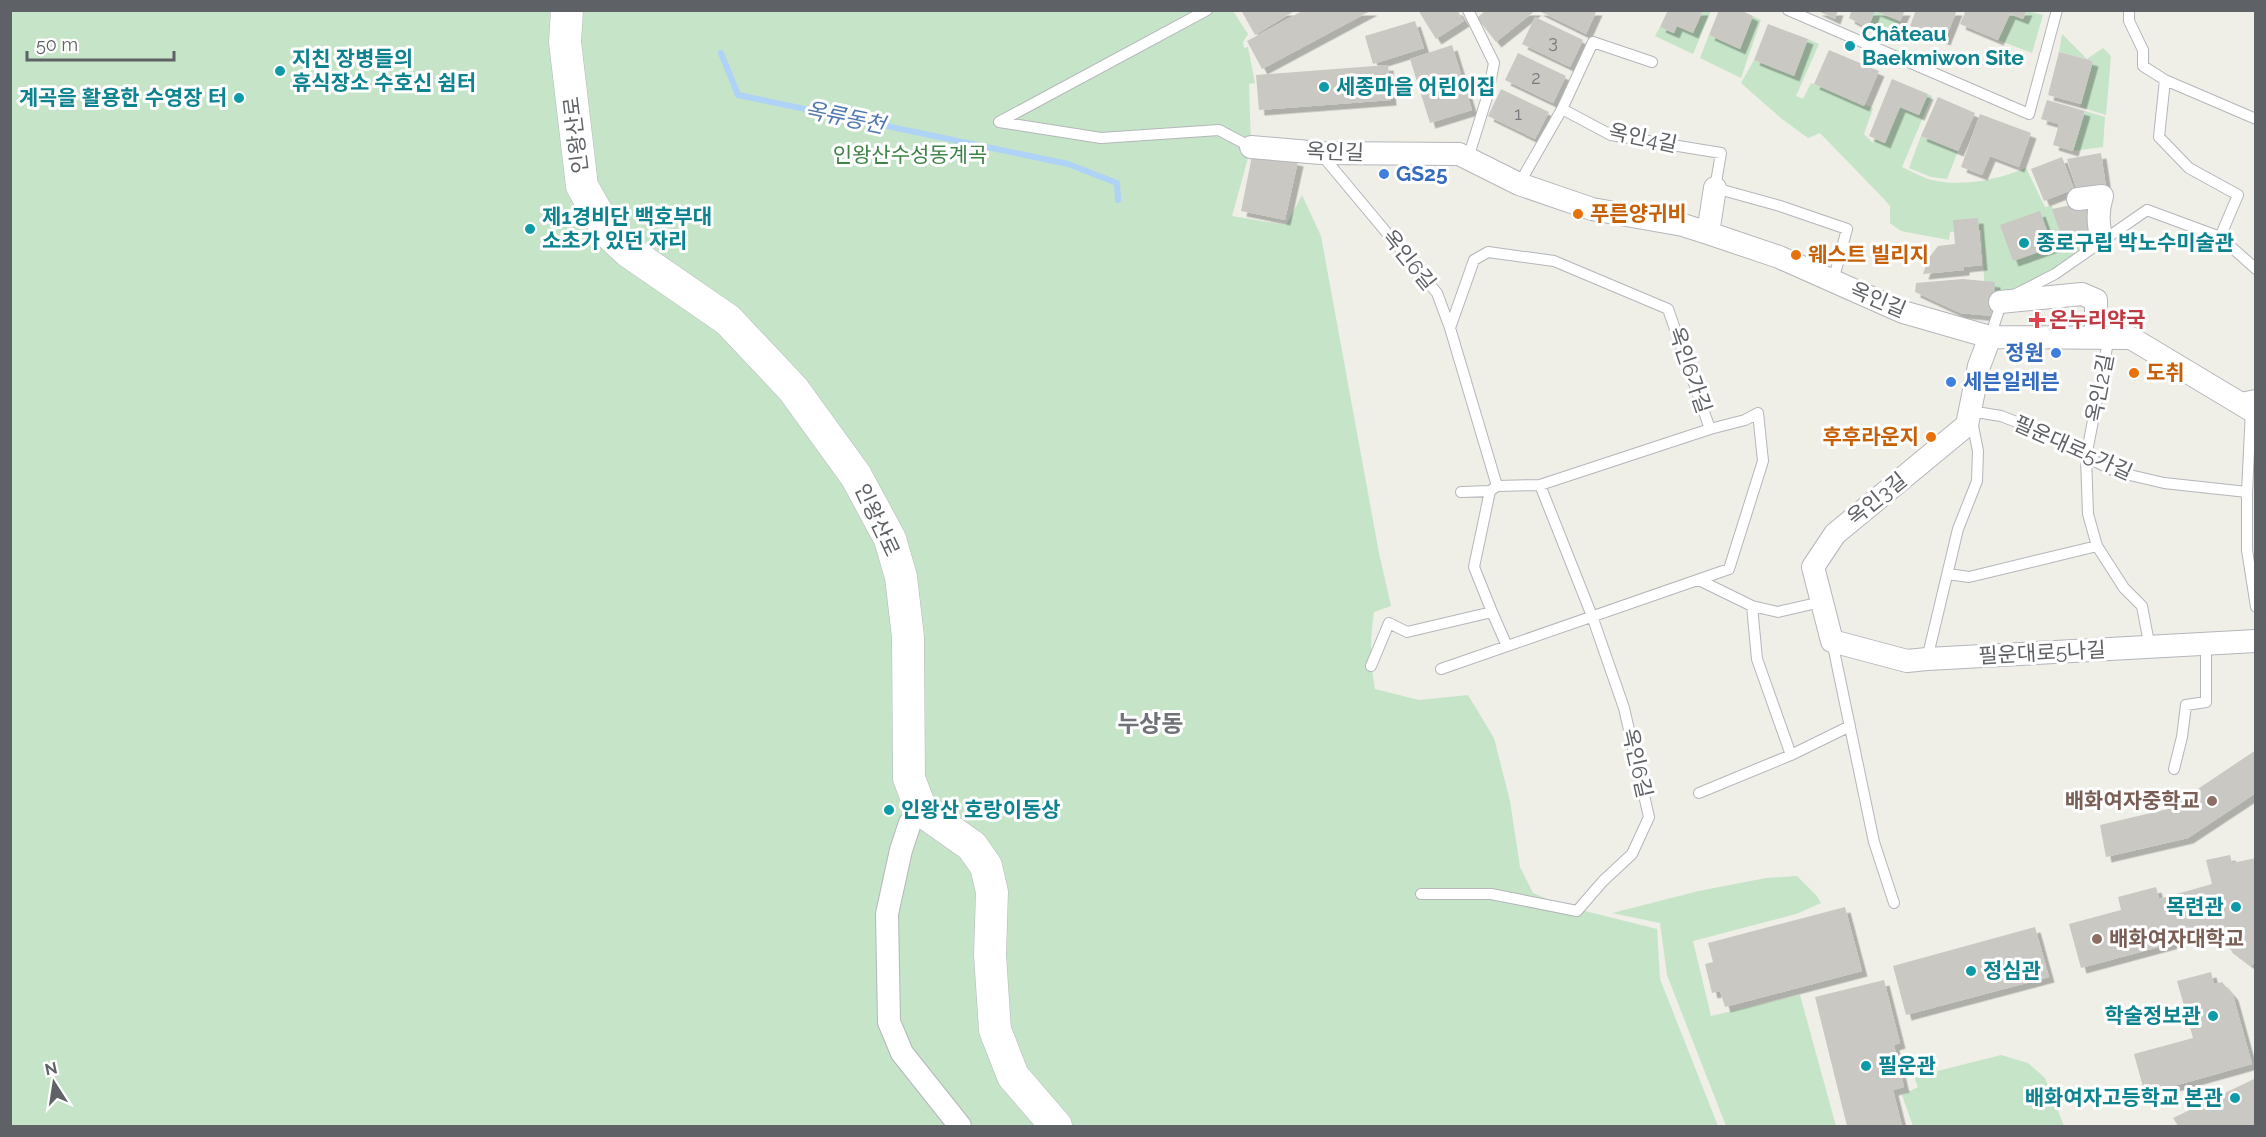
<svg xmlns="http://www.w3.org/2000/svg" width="2266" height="1137" font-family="Raleway,'Noto Sans KR',sans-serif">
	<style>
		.green { fill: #c6e4c8 }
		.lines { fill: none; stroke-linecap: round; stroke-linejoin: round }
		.stream { stroke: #afd2f7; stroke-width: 6 }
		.building { fill: #cac8c3; filter: url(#shadow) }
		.lane-casing { stroke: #b4b6ba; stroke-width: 12 }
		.street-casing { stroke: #b4b6ba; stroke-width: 24 }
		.secondary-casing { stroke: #b5b8bc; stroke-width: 33 }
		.lane { stroke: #fff; stroke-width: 10 }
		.street { stroke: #fff; stroke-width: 22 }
		.secondary { stroke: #fff; stroke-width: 32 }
		.culture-dot { fill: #0f9aa8; stroke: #fff; stroke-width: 2 }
		.shop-dot { fill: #3f7fe0; stroke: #fff; stroke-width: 2 }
		.food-dot { fill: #e8710a; stroke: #fff; stroke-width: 2 }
		.health-dot { fill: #e0444e; stroke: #fff; stroke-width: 2 }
		.education-dot { fill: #8d6e63; stroke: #fff; stroke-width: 2 }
		.labels { text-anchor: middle; stroke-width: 6; stroke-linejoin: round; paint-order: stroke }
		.number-label { font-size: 18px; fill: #797b7c }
		.culture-label { font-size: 21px; font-weight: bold; fill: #0d838f; stroke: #fff; text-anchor: start }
		.street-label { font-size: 21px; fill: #5e6165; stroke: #fff }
		.park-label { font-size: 21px; fill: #3f8447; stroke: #fff }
		.shop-label { font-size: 21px; font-weight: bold; fill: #366cbe; stroke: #fff; text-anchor: start }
		.food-label { font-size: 21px; font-weight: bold; fill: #c56008; stroke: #fff; text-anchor: start }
		.health-label { font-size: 21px; font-weight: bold; fill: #be3a42; stroke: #fff; text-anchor: start }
		.education-label { font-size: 21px; font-weight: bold; fill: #785e54; stroke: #fff; text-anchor: end }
		.water-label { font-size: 22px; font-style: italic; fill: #5078b0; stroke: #fff }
		.quarter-label { font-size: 24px; font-weight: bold; fill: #6f7377; stroke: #fff }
	</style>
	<defs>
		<filter id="shadow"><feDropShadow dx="5.5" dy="5.5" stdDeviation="0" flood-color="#0004"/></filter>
	</defs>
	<rect width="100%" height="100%" fill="#efeee7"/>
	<path class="green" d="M10 11H1233L1248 34 1243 42 1244 48 1248 47 1255 83 1249 84 1251 147 1232 216 1286 225 1302 195 1321 236 1379 553 1391 606 1374 612C1370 638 1370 663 1375 689L1419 700 1468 695 1494 738 1510 801 1520 867 1533 893 1561 905 1657 929 1660 979 1718 1126H11Z
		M1703 11H1711L1693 54 1655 36 1660 27 1673 33 1677 26 1693 33Z
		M1875 11 1900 21 1891 40 1868 28Z
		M2027 11 2043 15 2032 53 1998 40 2010 14 2023 19Z
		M1753 16 1761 20 1741 78 1700 58 1709 35 1740 49Z
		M2062 34 2087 59 2103 48 2111 56 2106 115 2080 107 2093 61 2059 52Z
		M1808 39 1819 44 1796 96 1803 99 1811 83 1873 108 1864 134 1873 143V138L1884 143 1900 107 1919 115 1928 94 1932 96 1902 167C1911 171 1920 176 1928 179 1960 188 1997 180 2026 168L2045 207 2052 206 2062 238 2095 230 2099 241C2075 256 2026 293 1999 295 1995 295 1990 293 1985 292L1981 230 1950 232 1949 240 1901 231 1890 223V206L1883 198 1820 133 1808 138 1782 119 1741 83 1754 60 1794 75Z
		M2085 111 2105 117 2103 147 2073 151Z
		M1921 136 1958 151 1947 179 1931 177 1909 168Z
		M1797 876 1816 895 1821 903 1796 914 1693 941 1711 1016 1800 995 1836 1126H1726L1667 975 1660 923 1612 913 1699 891 1766 878Z
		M2001 1055 2028 1063 2045 1078 2064 1126H1913L1902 1095 1918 1087 1914 1077Z"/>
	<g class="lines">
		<path class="stream" d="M721 53 738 95 1068 164 1117 183 1118 200"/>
	</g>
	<path class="building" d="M1241 10H1296L1255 35Z
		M1304 10H1372L1262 69 1247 41Z
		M1418 10H1457L1464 21 1436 39Z
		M1486 10H1536L1496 42 1477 18Z
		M1537 10H1597L1586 34Z
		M1668 10H1703L1693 33 1677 26 1674 33 1660 27Z
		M1719 10H1740L1753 16 1740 49 1709 35Z
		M1816 10H1838L1835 19Z
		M1852 10H1905L1900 21 1875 11 1868 28 1849 18Z
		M1916 10H1957L1945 40 1910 26Z
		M1966 10H2027L2023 19 2010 14 1998 40 1960 24Z
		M1535 17 1583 40 1570 67 1522 44Z
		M1415 21 1424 48 1373 64 1365 36Z
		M1768 24 1808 39 1794 76 1754 60Z
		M1452 45 1472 110 1430 123 1410 59Z
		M1829 50 1879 71 1864 106 1814 84Z
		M2059 52 2093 61 2081 104 2048 95Z
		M1518 53 1566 76 1553 103 1505 80Z
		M1388 65 1391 100 1259 110 1256 75Z
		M1892 79 1928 94 1919 115 1900 107 1885 143 1869 136Z
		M1501 89 1549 112 1535 139 1488 116Z
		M1938 97 1975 113 1958 151 1921 136Z
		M2047 100 2085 111 2073 151 2053 145 2059 124 2041 119Z
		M1980 114 2031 133 2019 167 1990 156 1982 175 1961 167Z
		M1253 151 1298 161 1285 220 1241 211Z
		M2101 153 2106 187 2078 194 2067 159Z
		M2062 157 2074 189 2044 201 2031 169Z
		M2086 202 2092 231 2062 238 2052 209Z
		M2040 211 2053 247 2013 261 2000 225Z
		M1978 218 1982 265 1964 267V270L1923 274 1928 259 1938 246 1955 244 1953 220Z
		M1963 279 1995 282 1992 316 1960 313 1915 292 1916 283Z
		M2256 750V793L2188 838 2106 857 2100 825 2168 809Z
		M2230 855 2232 863 2256 858V958L2252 966 2227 947 2222 930 2081 968 2069 924 2121 910 2118 897 2156 887 2159 899 2212 884 2206 860Z
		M1845 907 1862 971 1725 1007 1720 991 1712 993 1705 964 1713 962 1708 943Z
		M2035 927 2049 977 1906 1015 1893 966Z
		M2211 972 2214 984 2222 982 2233 995 2252 1064 2145 1094 2134 1054 2193 1038 2177 981Z
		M1884 980 1900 1043 1894 1045 1904 1087 1893 1090 1902 1126H1847L1815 997Z
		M2256 1078V1126H2178L2173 1118Z"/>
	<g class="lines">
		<g class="lane-casing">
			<path id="lane" d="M1207 10 999 122 1101 138 1219 130 1251 147
				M1788 10 2029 114 2057 10
				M2129 10V21L2143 50V66L2165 80 2256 119
				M1652 62 1593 42 1562 109 1611 135 1721 153 1715 188 1780 206 1847 229 1833 281
				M2165 80 2159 137 2189 168 2238 195 2220 237
				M1321 154 1437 293 1450 328 1497 486
				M1468 158 1488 94 1494 63 1468 10
				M1519 184 1562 109
				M2016 294 2055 274 2147 210 2220 237 2256 269
				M1990 337 2002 301
				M2109 337 2086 457 2088 514 2097 546 2124 588 2142 606 2150 648
				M2236 399 2256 395
				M2251 410 2247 492V550L2256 607
				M1461 492 1490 491 1497 486 1540 485 1710 429
				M1948 574 1969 577 2097 546
				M1699 580 1752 606 1757 659 1791 755
				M1752 606 1778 612 1821 602
				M1492 612 1507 646
				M1832 641 1874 842 1894 903
				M1927 659 1958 529 1977 481 1978 451 1970 411 2001 416 2073 444 2086 457 2117 472 2164 483 2247 492
				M1371 666 1389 623 1407 632 1492 612 1474 567 1490 491
				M1441 669 1729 569 1763 461 1758 413 1745 420 1710 429 1668 309 1554 261 1488 252 1474 260 1450 328
				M2174 769 2182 737 2186 705 2206 702V645
				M1699 793 1791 755 1850 726
				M1421 894H1491L1577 911 1603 881 1632 854 1649 817 1624 708 1592 616 1540 485"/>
		</g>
		<g class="street-casing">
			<path id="street" d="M1251 147 1321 153 1459 154 1519 184 1592 209 1683 225 1708 233 1779 257 1903 312 1990 337 2131 338 2256 413
				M2078 199 2102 196C2097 212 2098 225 2102 241
				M1708 233 1715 188
				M2000 302 2082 294 2096 300V337
				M1990 337 1979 366 1967 425 1835 534 1813 567 1832 641 1907 661 1927 659 2256 641
				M921 810 910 823 901 850 887 914 889 1022 902 1053 960 1126"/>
		</g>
		<g class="secondary-casing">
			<path id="secondary" d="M567 10 565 42 582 186 608 232 628 251 728 320 793 389 856 476 890 539 901 577 908 637 909 778 921 810 972 846 986 866 992 892 990 955 995 1030 1013 1076 1056 1126"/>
		</g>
		<use href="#lane" class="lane"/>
		<use href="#street" class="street"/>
		<use href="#secondary" class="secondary"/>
	</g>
	<g class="culture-dot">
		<circle cx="1850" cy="46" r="6"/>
		<circle cx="280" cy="71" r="6"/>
		<circle cx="1324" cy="87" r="6"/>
		<circle cx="239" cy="98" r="6"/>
		<circle cx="530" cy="229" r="6"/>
		<circle cx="2024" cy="243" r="6"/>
		<circle cx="889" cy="810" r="6"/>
		<circle cx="2236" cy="907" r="6"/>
		<circle cx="1971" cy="971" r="6"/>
		<circle cx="2213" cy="1016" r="6"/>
		<circle cx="1866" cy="1066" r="6"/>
		<circle cx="2235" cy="1098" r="6"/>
	</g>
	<g class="shop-dot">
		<circle cx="1384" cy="174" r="6"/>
		<circle cx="2056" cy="353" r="6"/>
		<circle cx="1951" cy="382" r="6"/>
	</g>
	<g class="food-dot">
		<circle cx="1578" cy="214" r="6"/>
		<circle cx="1796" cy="255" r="6"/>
		<circle cx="2134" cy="373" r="6"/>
		<circle cx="1931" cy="437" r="6"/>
	</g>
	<path class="health-dot" d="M2034 311h6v6h6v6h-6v6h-6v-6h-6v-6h6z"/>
	<g class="education-dot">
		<circle cx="2212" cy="801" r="6"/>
		<circle cx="2097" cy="939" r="6"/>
	</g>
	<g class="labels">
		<g class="number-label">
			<text x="1553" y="48">3</text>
			<text x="1536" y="84">2</text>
			<text x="1518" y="120">1</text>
		</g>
		<g class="culture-label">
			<text x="1862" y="41">Château<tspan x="1862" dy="24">Baekmiwon Site</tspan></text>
			<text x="292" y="66">지친 장병들의<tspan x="292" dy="24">휴식장소 수호신 쉼터</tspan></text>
			<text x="1336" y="94">세종마을 어린이집</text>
			<text x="227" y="105" text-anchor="end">계곡을 활용한 수영장 터</text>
			<text x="542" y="224">제1경비단 백호부대<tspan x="542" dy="24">소초가 있던 자리</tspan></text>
			<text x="2036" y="250">종로구립 박노수미술관</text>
			<text x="901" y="817">인왕산 호랑이동상</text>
			<text x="2224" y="914" text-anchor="end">목련관</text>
			<text x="1983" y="978">정심관</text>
			<text x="2201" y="1023" text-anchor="end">학술정보관</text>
			<text x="1878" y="1073">필운관</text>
			<text x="2223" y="1105" text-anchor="end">배화여자고등학교 본관</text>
		</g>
		<g class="street-label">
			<text transform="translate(576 135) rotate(-97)" y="7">인왕산로</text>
			<text transform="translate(1643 138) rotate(12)" y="7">옥인4길</text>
			<text transform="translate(1335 152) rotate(2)" y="7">옥인길</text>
			<text transform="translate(1409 260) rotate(51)" y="7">옥인6길</text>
			<text transform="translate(1878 300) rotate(23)" y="7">옥인길</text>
			<text transform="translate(1690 370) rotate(71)" y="7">옥인6가길</text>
			<text transform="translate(2100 388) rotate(-79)" y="7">옥인2길</text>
			<text transform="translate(2073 448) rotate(24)" y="7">필운대로5가길</text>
			<text transform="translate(1877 499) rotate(-39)" y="7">옥인3길</text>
			<text transform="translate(877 520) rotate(65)" y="7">인왕산로</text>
			<text transform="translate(2042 653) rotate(-3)" y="7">필운대로5나길</text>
			<text transform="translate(1637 763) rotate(77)" y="7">옥인6길</text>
		</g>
		<g class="park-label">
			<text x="910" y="162">인왕산수성동계곡</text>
		</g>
		<g class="shop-label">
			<text x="1396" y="181">GS25</text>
			<text x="2044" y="360" text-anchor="end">정원</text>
			<text x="1963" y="389">세븐일레븐</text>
		</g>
		<g class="food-label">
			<text x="1590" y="221">푸른양귀비</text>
			<text x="1808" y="262">웨스트 빌리지</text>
			<text x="2146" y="380">도취</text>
			<text x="1919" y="444" text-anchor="end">후후라운지</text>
		</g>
		<g class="health-label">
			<text x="2049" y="327">온누리약국</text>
		</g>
		<g class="education-label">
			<text x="2200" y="808">배화여자중학교</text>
			<text x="2109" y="946" text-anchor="start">배화여자대학교</text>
		</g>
		<g class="water-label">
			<text transform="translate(845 117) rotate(12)" y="8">옥류동천</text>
		</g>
		<g class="quarter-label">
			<text x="1150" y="732">누상동</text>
		</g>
	</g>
	<rect width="2266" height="1137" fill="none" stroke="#5e6165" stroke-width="24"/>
	<g transform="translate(54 1083) rotate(348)" stroke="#ffffff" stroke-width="4.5" paint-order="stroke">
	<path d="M0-4.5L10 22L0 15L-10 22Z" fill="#5e6165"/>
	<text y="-9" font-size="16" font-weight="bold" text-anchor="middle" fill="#5e6165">N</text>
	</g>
	<path d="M27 51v9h147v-9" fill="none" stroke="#5e6165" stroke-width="3"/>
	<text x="36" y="51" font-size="18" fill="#5e6165" stroke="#ffffff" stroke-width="4.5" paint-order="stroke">50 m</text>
</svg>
